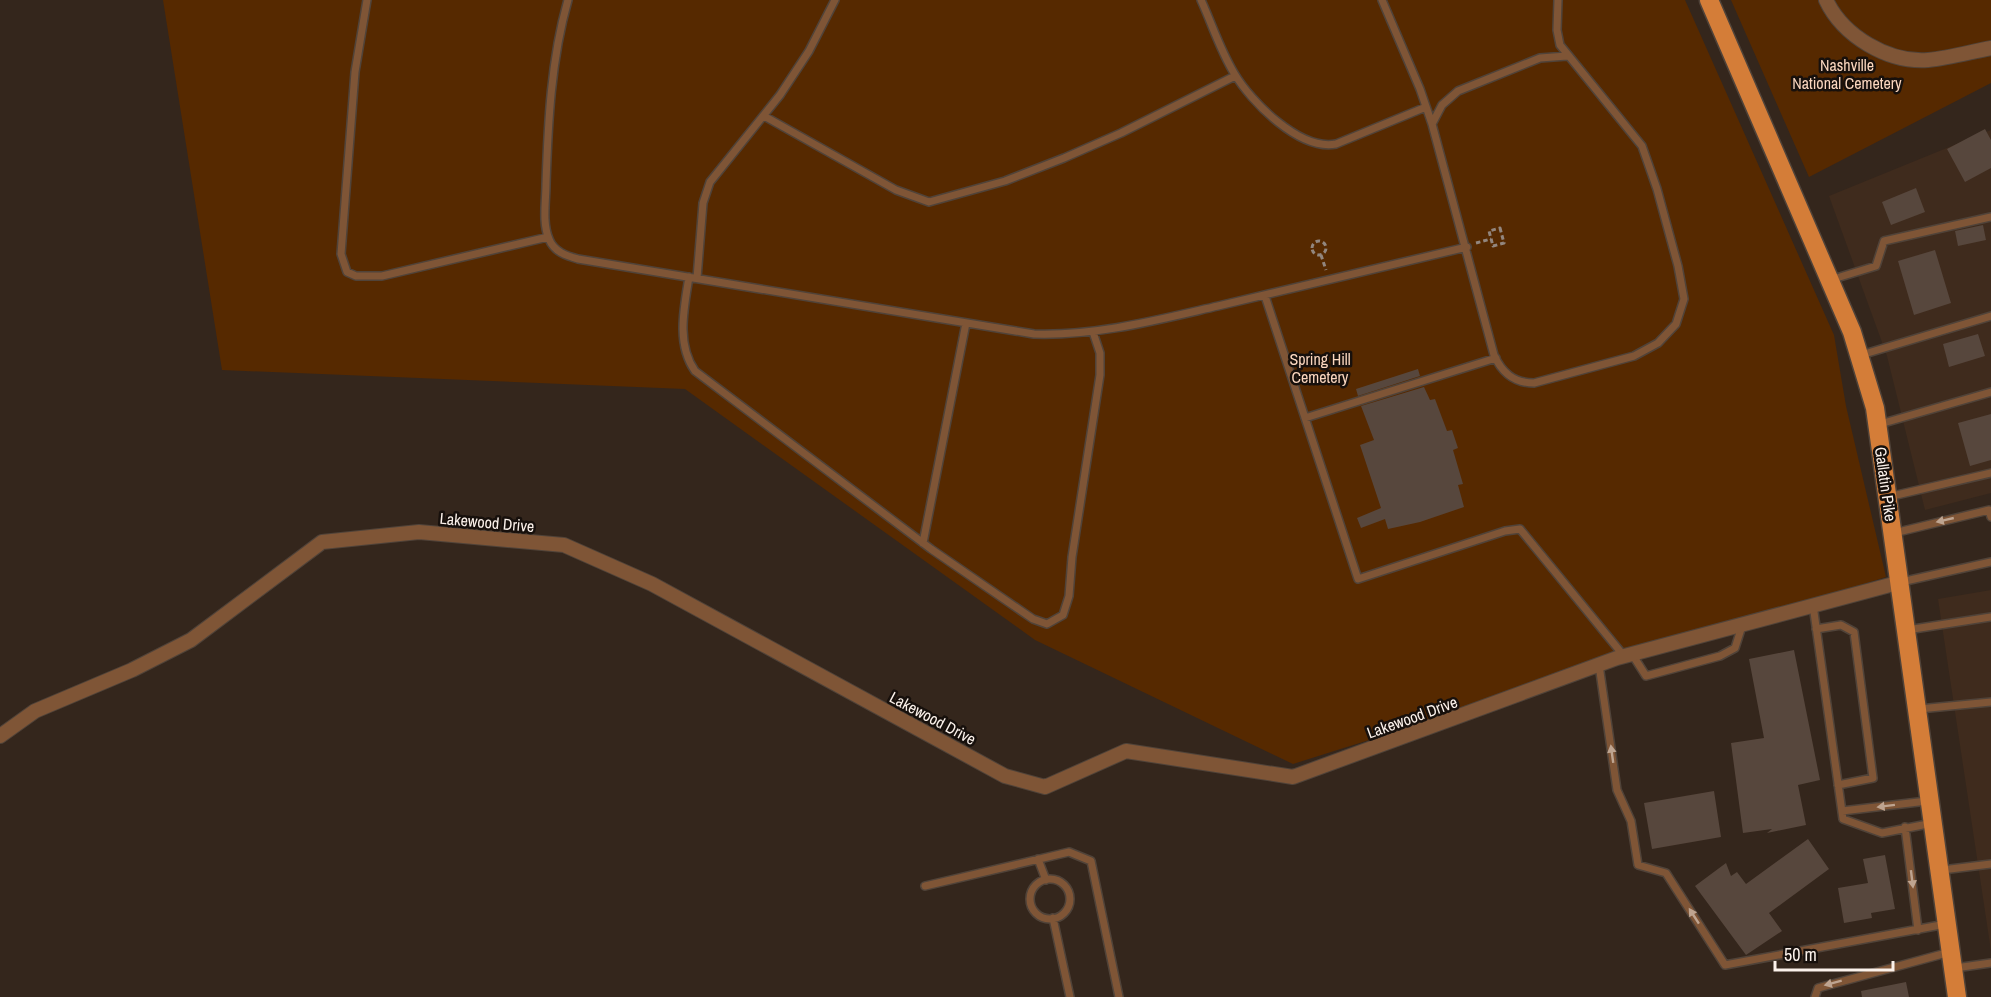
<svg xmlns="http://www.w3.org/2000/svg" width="1991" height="997" font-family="'Archivo Narrow',sans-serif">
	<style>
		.built { fill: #3f2b1d }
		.green { fill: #562900 }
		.building { fill: #57473d }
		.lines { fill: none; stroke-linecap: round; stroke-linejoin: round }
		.lane-casing { stroke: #504339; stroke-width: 10 }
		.street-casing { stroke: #504339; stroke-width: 16 }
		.primary-casing { stroke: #504339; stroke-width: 21 }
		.path { stroke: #92867e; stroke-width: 3; stroke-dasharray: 4.5 3; stroke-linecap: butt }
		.lane { stroke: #7f5536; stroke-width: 7 }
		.street { stroke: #7f5536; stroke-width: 14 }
		.primary { stroke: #d47d38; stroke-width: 18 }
		.oneway { fill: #bea490 }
		.labels { text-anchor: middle; stroke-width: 5; stroke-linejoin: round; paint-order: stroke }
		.park-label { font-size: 16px; fill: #fbd7bf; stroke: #17100c }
		.street-label { font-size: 16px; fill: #fcf2eb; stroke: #17100c }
	</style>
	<rect width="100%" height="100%" fill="#34261c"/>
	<path class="built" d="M1991 130V493L1925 510 1887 356 1829 196Z
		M1991 590V951L1938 599Z"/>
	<path class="green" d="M163 0H1685L1834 335 1846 406 1886 577 1293 764 1035 640 685 389 222 370Z
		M1731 0H1991V83L1809 177Z"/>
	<path class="building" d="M1985 129 1991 140V168L1965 182 1947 149Z
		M1916 188 1925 212 1891 225 1882 202Z
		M1983 225 1986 240 1958 246 1955 231Z
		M1935 250 1951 303 1914 315 1898 261Z
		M1978 334 1985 356 1949 367 1943 344Z
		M1418 369 1420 376 1358 396 1356 389Z
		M1424 387 1430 400 1435 399 1447 431 1452 430 1458 448 1453 450 1463 484 1458 485 1464 507 1420 522 1388 529 1385 519 1361 528 1357 518 1381 508 1360 445 1374 440 1361 406Z
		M1991 414V460L1970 466 1958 423Z
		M1794 650 1820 780 1798 785 1806 825 1767 833 1772 829 1743 833 1731 743 1764 738 1749 659Z
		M1714 791 1721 837 1652 849 1644 803Z
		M1808 839 1829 869 1769 913 1782 931 1746 955 1695 886 1726 863 1731 876 1737 872 1746 884Z
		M1885 855 1895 909 1871 913 1872 918 1844 923 1838 888 1868 883 1863 859Z
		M1906 982 1909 997H1862L1861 991Z"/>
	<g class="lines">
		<g class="lane-casing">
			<path id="lane" d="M367 0 355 72 341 254 347 272 356 276H382L548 237
				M568 0C551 59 548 123 546 184 546 201 542 223 549 239 554 252 567 256 578 259L1034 334C1097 336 1157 320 1218 306 1301 287 1384 267 1467 247
				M1201 0C1212 24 1220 50 1234 73 1251 102 1300 151 1336 144L1426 107
				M1382 0 1420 89 1432 124 1494 355C1502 373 1514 383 1534 383L1634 356 1658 343 1676 324 1684 299 1678 266 1657 189 1642 146 1560 45 1557 30 1558 0
				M764 116 896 190 929 202 1005 181 1064 158 1121 133 1235 76
				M1432 124 1442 105 1458 91 1540 58 1567 56
				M689 277C684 308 676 344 695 371L931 549 1033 619 1047 624 1063 615 1069 596 1072 557 1100 375V353L1093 332
				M697 278 703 203 710 182 780 95 809 51 835 0
				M1830 280 1876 266 1884 241 1991 217
				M1265 296 1358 579 1505 531 1520 529 1624 656
				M1861 355 1991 316
				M1305 418 1496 358
				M1880 424 1991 392
				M1888 497 1991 473
				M1894 533 1989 510 1991 517
				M923 543 966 323
				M1901 582 1991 562
				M1813 605 1843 819 1882 833 1933 823
				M1816 629 1841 625 1854 632 1873 778 1838 785
				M1907 630 1991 617
				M1632 654 1646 676 1720 656 1735 648 1742 626
				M1599 665 1617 790 1631 821 1638 865 1666 873 1725 965 1946 924
				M1919 709 1991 702
				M1842 811 1927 801
				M1905 827 1918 930
				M1038 859 1046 880
				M1942 870 1991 864
				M1030 899a20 20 0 1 1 40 0a20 20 0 1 1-40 0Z
				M925 886 1069 852 1091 861 1119 997
				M1053 918 1070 997
				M1955 968 1991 963
				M1815 997 1818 988 1950 952"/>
		</g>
		<g class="street-casing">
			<path id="street" d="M1826 0C1843 36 1888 63 1928 60 1949 58 1970 52 1991 48
				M0 736 35 711 132 670 191 640 322 542 419 532 564 545 652 584 1005 776 1045 787 1126 751 1293 777 1617 658 1901 582"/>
		</g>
		<g class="primary-casing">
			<path id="primary" d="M1709 0 1852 332 1875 408 1957 997"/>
		</g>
		<path class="path" d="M1500 228 1504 243 1493 246 1489 231Z
			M1312 248a7 7 0 1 1 14 0a7 7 0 1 1-14 0Z
			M1476 243 1491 239
			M1321 255 1326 270"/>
		<use href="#lane" class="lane"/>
		<use href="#street" class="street"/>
		<use href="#primary" class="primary"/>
	</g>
	<defs><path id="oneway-solid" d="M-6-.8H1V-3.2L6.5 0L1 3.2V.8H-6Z" transform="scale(1.5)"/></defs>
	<g class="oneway">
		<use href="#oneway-solid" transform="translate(1945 520) rotate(167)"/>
		<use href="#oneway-solid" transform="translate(1612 754) rotate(-98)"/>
		<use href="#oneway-solid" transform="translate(1886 806) rotate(173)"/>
		<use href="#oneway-solid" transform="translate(1912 879) rotate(83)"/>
		<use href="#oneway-solid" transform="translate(1694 916) rotate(-123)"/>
		<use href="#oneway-solid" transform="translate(1833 983) rotate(165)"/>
	</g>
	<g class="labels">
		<g class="park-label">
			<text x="1847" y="71">Nashville<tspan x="1847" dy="18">National Cemetery</tspan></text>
			<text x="1320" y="365">Spring Hill<tspan x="1320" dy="18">Cemetery</tspan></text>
		</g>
		<g class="street-label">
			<text transform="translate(1886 484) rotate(82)" y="6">Gallatin Pike</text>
			<text transform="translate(487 522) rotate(5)" y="6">Lakewood Drive</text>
			<text transform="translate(1412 717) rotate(-20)" y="6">Lakewood Drive</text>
			<text transform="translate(933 718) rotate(28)" y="6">Lakewood Drive</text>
		</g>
	</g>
	<path d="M1775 961v9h118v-9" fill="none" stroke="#fcf2eb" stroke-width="3"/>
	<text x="1784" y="961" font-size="18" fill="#fcf2eb" stroke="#17100c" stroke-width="4.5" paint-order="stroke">50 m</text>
</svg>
